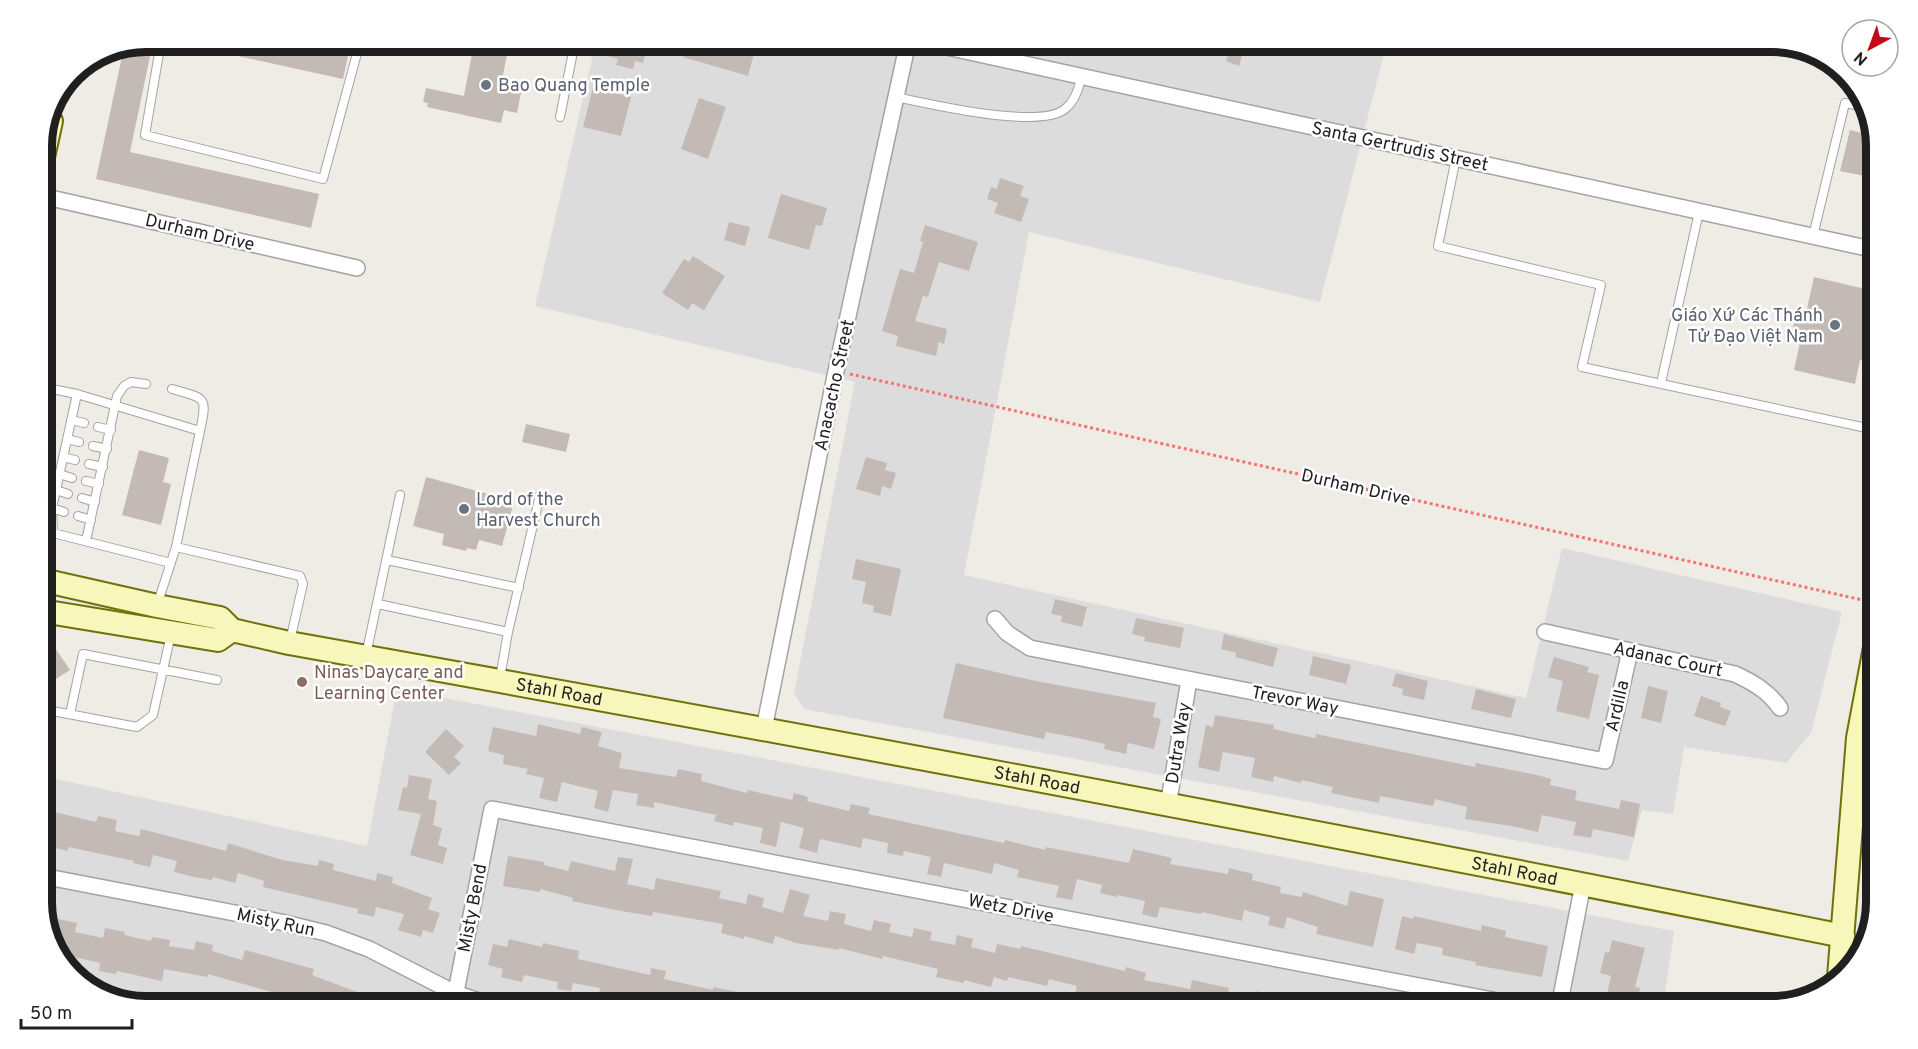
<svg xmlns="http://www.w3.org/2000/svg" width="1918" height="1049" font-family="Overpass,sans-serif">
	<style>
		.residential { fill: #dddcdc }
		.building { fill: #c4bab5 }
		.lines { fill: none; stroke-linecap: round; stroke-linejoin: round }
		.lane-casing { stroke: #a3a3a3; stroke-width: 10 }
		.street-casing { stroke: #a3a3a3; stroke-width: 18 }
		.secondary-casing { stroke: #6f7209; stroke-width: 26 }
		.path { stroke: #f47471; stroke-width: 3; stroke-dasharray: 3 3; stroke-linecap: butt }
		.lane { stroke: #fff; stroke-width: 8 }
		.street { stroke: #fff; stroke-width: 15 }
		.secondary { stroke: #f7f6bb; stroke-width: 22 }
		.worship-dot { fill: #6b7280; stroke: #fff; stroke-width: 2 }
		.education-dot { fill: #8d6e63; stroke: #fff; stroke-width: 2 }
		.labels { text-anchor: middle; stroke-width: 5; stroke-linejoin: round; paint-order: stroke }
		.worship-label { font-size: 18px; fill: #5b616d; stroke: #fff; text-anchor: start }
		.street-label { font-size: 18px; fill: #1f1f1f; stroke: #fff }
		.education-label { font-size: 18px; fill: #785e54; stroke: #fff; text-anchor: start }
		.rim { fill: none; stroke: #1f1f1f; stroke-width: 8 }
	</style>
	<rect width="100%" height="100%" fill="#efebe5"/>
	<path class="residential" d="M596 42H1387L1320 302 1029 232 964 575 1526 698 1562 548 1842 612 1811 733 1786 763 1684 747 1673 814 1642 810 1628 861 804 709 794 693 855 382 535 306Z
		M1720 42H1771L1818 53 1830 64Z
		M397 689 1674 931 1663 1007H147L100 996 60 961 42 909V776L367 846Z"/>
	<path class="building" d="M147 42H153L130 152 319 194 311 228 96 179 124 47Z
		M197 42H283L348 56 343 79 197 47Z
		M481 42H505L503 49 508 50 501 84 522 88 517 113 504 110 501 123 427 107 428 103 423 102 426 88 464 96 474 43 480 44Z
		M611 42H648L643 63 635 61 633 69 616 65 618 59 608 56Z
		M687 42H757L748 76 683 57Z
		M1232 42H1246L1239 66 1226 61Z
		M593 87 631 97 621 136 583 127Z
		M699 98 726 107 708 159 681 149Z
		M1850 130 1874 136 1876 170 1874 178 1840 171Z
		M1000 178 1024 186 1020 196 1029 199 1021 222 994 213 998 203 987 199 991 187 997 189Z
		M781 194 827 208 822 226 816 225 809 250 768 238Z
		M729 222 750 227 745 246 724 240Z
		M925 225 978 242 969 271 939 262 928 297 923 296 915 321 947 329 944 344 939 342 936 356 896 346 898 336 882 331 900 269 914 273 923 242 920 241Z
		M693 256 725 276 704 310 692 303 688 310 662 293 684 259 689 262Z
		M1814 277 1874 291 1869 312 1876 314V364L1860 360 1855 384 1794 370 1801 338 1791 335 1798 307 1807 309Z
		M526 424 570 434 566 452 522 442Z
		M139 450 169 458 163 482 171 484 161 525 122 515Z
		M866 457 887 463 885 470 896 473 891 489 882 486 880 496 856 489Z
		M426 477 514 501 502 546 479 540 476 550 467 548 466 551 442 545 444 534 413 526Z
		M856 559 901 569 891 616 873 612 874 606 862 603 866 582 852 579Z
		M1055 599 1087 607 1082 627 1061 622 1062 616 1051 614Z
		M1136 618 1184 628 1180 648 1144 641 1145 637 1132 634Z
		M1224 634 1278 648 1273 667 1235 657 1236 653 1221 649Z
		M51 642 70 670 42 688V648Z
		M1313 656 1351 665 1346 684 1309 675Z
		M1554 657 1589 667 1587 672 1599 675 1589 719 1556 711 1563 681 1548 677Z
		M956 663 1036 681 1156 703 1153 717 1161 719 1154 749 1128 743 1126 754 1104 749 1105 744 1073 737 1046 732 1044 739 943 718Z
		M1396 673 1428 681 1424 700 1402 695 1403 689 1392 686Z
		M1648 686 1668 691 1661 723 1641 718Z
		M1476 689 1516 699 1511 718 1471 709Z
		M1701 696 1721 703 1720 707 1731 711 1725 726 1694 716Z
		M1215 715 1274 725 1273 729 1315 738 1316 734 1475 767 1476 763 1537 775 1551 779 1550 785 1577 791 1575 800 1619 809 1621 800 1640 804 1634 837 1593 829 1591 838 1573 835 1576 822 1542 815 1538 832 1511 826 1465 819 1467 807 1435 799 1433 806 1380 796 1379 803 1331 793 1333 787 1301 780V783L1274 776 1273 782 1251 777 1255 758 1223 752 1219 772 1198 767 1206 725 1213 727Z
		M538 724 580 734 582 727 602 732 598 746 622 753 619 768 676 777 678 769 702 774 701 781 747 793 748 790 792 800 794 793 808 797 807 801 849 811 851 804 870 808 868 814 1004 843 1005 840 1045 850 1046 847 1129 863 1133 849 1172 858 1170 864 1228 874 1229 868 1253 874 1252 880 1281 887 1280 893 1302 897 1303 892 1347 906 1350 891 1384 899 1373 947 1316 934 1318 927 1287 917 1284 929 1268 925 1270 917 1244 910 1242 921 1202 912V914L1160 907 1157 918 1142 914 1145 901 1117 895V897L1100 893 1102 885 1077 879 1072 900 1056 897 1059 886 1017 877 1019 870 994 863 992 874 944 863 941 877 927 874 931 857 904 851 903 856 887 853 888 843 863 838 861 848 820 839 817 853 799 848 804 828 781 822 776 847 760 843 763 828 734 822 733 826 714 821 716 815 654 802V808L636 805 638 794 613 790 608 812 594 808 598 791 562 782 557 802 539 798 544 778 526 774 528 769 503 764 504 755 488 751 493 727 536 736Z
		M446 729 464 746 454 757 461 763 449 775 425 752Z
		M409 775 432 779 428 799 437 801 433 825 442 828 438 845 447 848 443 864 410 855 421 814 398 810 403 787 407 788Z
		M42 809 96 822 98 816 117 820 115 831 139 836 141 829 226 851 228 843 282 860 318 866 319 860 334 864 333 870 376 881 377 873 393 877 392 883 432 898 428 909 440 913 433 933 423 930 421 937 398 930 404 914 376 907 374 917 357 913 358 909 263 887 264 881 238 873 235 883 213 877 212 880 194 877 174 872 177 861 153 855 150 867 133 863 134 861 68 847V851L42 845Z
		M508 856 544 862V865L568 871 571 861 615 871 618 857 633 859 627 884 654 890 656 878 721 891 719 898 746 904 748 894 764 898 762 907 783 913 790 889 810 895 803 916 828 921 830 911 846 914 844 924 871 931 874 920 891 924 889 932 912 937 914 928 932 932 930 940 955 945 957 935 973 939 971 947 995 953 997 944 1020 949 1021 946 1125 971 1126 967 1146 973 1144 980 1190 989 1192 980 1229 988 1228 996 1253 1003 1256 991 1273 996 1270 1007H1133L1097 996 1095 1001 1074 996 1077 986 1049 979 1047 986 1008 977 1007 981 994 977 991 987 964 980V983L936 977 938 969 883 956 882 959 839 948V950L796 943 775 936 773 944 744 936V939L721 933 723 924 653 912 652 916 621 911 572 901 573 898 540 889V892L503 886Z
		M1402 916 1413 919 1414 916 1481 931 1482 925 1506 931 1505 937 1548 946 1542 977 1475 965 1476 962 1442 955 1443 948 1417 943 1414 954 1395 949Z
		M58 919 77 923 75 932 103 938 105 928 125 932 124 935 151 941 152 937 170 940 169 946 194 950 196 941 213 945 212 951 242 960 245 950 314 969 312 975 357 992 351 1007H316L310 1005 311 1003 208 974 207 977 164 969 162 981 117 971 116 974 99 971 100 963 70 956 68 968 60 961 49 930 55 931Z
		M509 939 542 947 543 943 579 951 578 959 650 975 651 968 666 971 664 979 713 990V987L748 994 746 1007H647L598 998 600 988 573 983 571 991 557 989 558 982 524 975 522 982 501 977 503 969 488 965 493 944 507 947Z
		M1612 940 1645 948 1635 987 1640 988 1636 1007H1604L1611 976 1600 973 1605 952 1609 953Z
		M773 992 815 1002V1007H769Z"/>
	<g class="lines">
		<g class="lane-casing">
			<path id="lane" d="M161 42 145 135 323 179 359 46 342 42
				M896 97C930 104 1039 130 1065 109 1076 100 1078 89 1082 76
				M560 117 575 42
				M1456 158 1438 246 1601 285 1582 367 1876 430
				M1813 236 1845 103 1865 107
				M1661 383 1699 212
				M42 387 77 394 200 431 176 547 157 605
				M172 389C205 399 208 395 200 431
				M77 394 52 508 53 533 171 563
				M71 420 84 423
				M98 427 111 430
				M67 439 79 442
				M93 446 107 449
				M63 457 75 460
				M89 464 103 467
				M59 474 72 478
				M86 481 99 484
				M56 490 68 494
				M82 498 95 502
				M52 508 64 512
				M78 516 91 520
				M86 541 117 396 124 386 131 382 146 384
				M176 547 300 576 303 584 290 641
				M387 560 519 588
				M378 604 508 632
				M366 655 400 495
				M500 678 508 632 540 495
				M42 709 137 727 153 715 171 634
				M70 714 83 654 217 680"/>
		</g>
		<g class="street-casing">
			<path id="street" d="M924 42 1876 250
				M42 196 357 268
				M995 619 1007 633 1030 648 1605 761 1630 651
				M1545 632 1735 674C1754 683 1768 691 1780 708
				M764 729 836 371 908 42
				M1168 806 1189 680
				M42 876 281 922 326 933 369 949 455 993 497 1007
				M453 1007 492 809 1529 1007
				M1559 1007 1583 884"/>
		</g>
		<g class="secondary-casing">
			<g id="secondary">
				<path d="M42 162 51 121"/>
				<path id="s1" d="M42 580 157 606 220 618 232 630 289 643C808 736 1326 832 1843 936"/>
				<path d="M42 611 218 640 232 630"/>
				<path d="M1839 977 1858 738 1876 642"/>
			</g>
		</g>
		<path class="path" d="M850 374 1876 603"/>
		<use href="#lane" class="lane"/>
		<use href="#street" class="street"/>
		<use href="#secondary" class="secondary"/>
	</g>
	<g class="worship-dot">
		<circle cx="486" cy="85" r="6"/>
		<circle cx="1835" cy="325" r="6"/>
		<circle cx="464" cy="509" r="6"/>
	</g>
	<circle class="education-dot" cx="302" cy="682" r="6"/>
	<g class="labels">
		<g class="worship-label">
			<text x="498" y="91">Bao Quang Temple</text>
			<text x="1823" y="321" text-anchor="end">Giáo Xứ Các Thánh<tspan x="1823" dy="21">Tử Đạo Việt Nam</tspan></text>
			<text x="476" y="505">Lord of the<tspan x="476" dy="21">Harvest Church</tspan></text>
		</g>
		<g class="street-label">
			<text transform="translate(1400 146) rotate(12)" y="6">Santa Gertrudis Street</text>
			<text transform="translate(200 232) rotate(13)" y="6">Durham Drive</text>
			<text transform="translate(834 385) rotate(-78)" y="6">Anacacho Street</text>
			<text transform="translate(1356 487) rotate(13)" y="6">Durham Drive</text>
			<text transform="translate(1668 659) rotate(12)" y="6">Adanac Court</text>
			<text dy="6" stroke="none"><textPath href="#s1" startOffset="532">Stahl Road</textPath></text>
			<text transform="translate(1295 700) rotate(11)" y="6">Trevor Way</text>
			<text transform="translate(1617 706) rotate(-77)" y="6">Ardilla</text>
			<text transform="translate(1178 743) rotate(-81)" y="6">Dutra Way</text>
			<text dy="6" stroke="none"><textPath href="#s1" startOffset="1018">Stahl Road</textPath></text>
			<text dy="6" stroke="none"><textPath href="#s1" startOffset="1504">Stahl Road</textPath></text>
			<text transform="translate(472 908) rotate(-79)" y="6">Misty Bend</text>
			<text transform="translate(1011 908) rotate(11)" y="6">Wetz Drive</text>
			<text transform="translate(276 922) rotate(12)" y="6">Misty Run</text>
		</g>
		<g class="education-label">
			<text x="314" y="678">Ninas Daycare and<tspan x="314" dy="21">Learning Center</tspan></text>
		</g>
	</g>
	<path d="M0 0H1918V1049H0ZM146 52H1772A94 94 0 0 1 1866 146V902A94 94 0 0 1 1772 996H146A94 94 0 0 1 52 902V146A94 94 0 0 1 146 52Z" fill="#fff" fill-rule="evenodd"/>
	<path class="rim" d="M146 52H1772A94 94 0 0 1 1866 146V902A94 94 0 0 1 1772 996H146A94 94 0 0 1 52 902V146A94 94 0 0 1 146 52Z"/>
	<g transform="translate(1870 48) rotate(221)"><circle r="28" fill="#ffffff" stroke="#a5a5a5" stroke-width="1.5"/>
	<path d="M0-4.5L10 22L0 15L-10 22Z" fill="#c60816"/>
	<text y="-9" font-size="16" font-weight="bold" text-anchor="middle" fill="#1f1f1f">N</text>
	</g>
	<path d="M21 1019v9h111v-9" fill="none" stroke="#1f1f1f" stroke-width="3"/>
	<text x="30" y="1019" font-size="18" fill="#1f1f1f" stroke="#ffffff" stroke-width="4.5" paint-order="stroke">50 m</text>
</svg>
